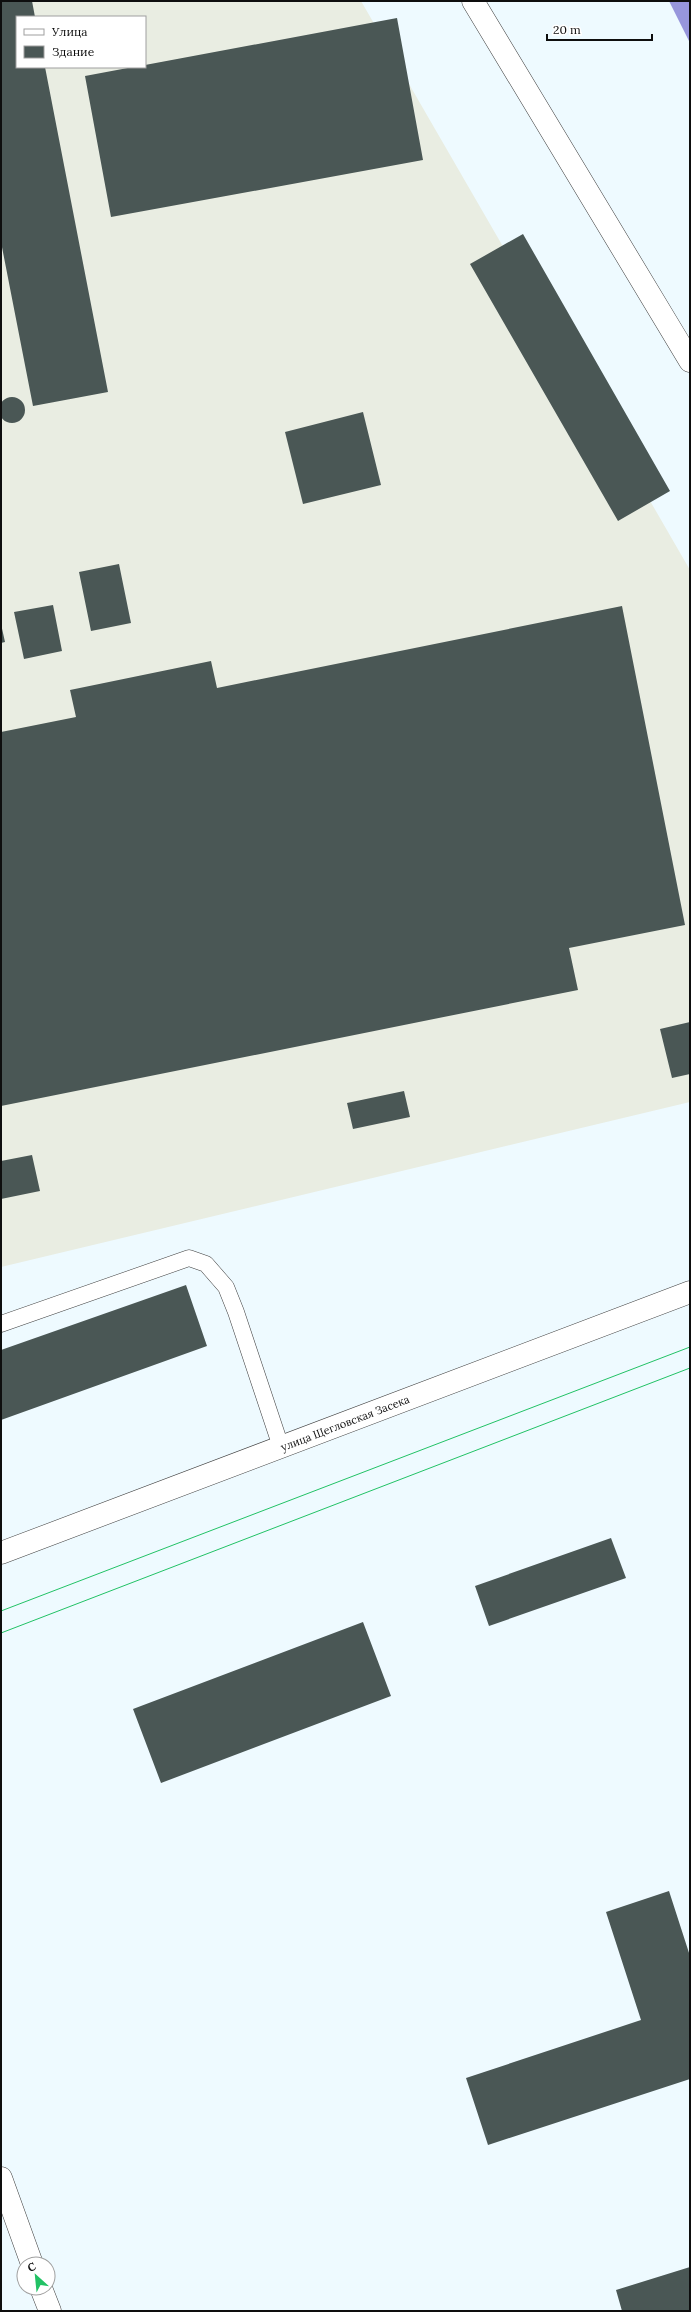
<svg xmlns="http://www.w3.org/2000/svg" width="691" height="2312" font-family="Lora,serif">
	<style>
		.industrial { fill: #e9ede2; fill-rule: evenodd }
		.forest { fill: #9796dc }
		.building { fill: #4a5755 }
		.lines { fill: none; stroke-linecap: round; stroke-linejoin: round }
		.service-casing { stroke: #414141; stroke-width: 17 }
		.minor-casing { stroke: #414141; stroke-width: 23 }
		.tertiary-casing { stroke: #414141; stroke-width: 23 }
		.service { stroke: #fff; stroke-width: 16 }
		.minor { stroke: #fff; stroke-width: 22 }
		.tertiary { stroke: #fff; stroke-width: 22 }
		.tram { stroke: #22c265; stroke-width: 1 }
		.labels { text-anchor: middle; stroke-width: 4; stroke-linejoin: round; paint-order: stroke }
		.street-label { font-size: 11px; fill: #0e0e0e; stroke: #fff }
	</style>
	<rect width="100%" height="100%" fill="#eefaff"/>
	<path class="industrial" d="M1 1H361L690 570V1102L1 1267ZM17 17H145V67H17Z"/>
	<path class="forest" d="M669 1H690V43Z"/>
	<path class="building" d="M1 1H32L35 17H17V67H45L108 392 33 406 1 242Z
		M397 18 423 160 111 217 85 76 133 67H145V65Z
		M523 234 670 491 618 521 470 264Z
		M-1 410a13 13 0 1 1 26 0a13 13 0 1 1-26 0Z
		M363 412 381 485 303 504 285 432Z
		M119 564 131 623 91 631 79 572Z
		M53 605 62 651 24 659 14 612Z
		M622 606 685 925 569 948 578 990 1 1106V732L76 717 70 690 211 661 217 688Z
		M1 624 5 642 1 643Z
		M690 1022V1074L672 1078 660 1029Z
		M404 1091 410 1117 353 1129 347 1103Z
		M32 1155 40 1191 1 1199V1161Z
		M186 1285 207 1346 1 1420V1350Z
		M611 1538 626 1578 489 1626 475 1586Z
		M363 1622 391 1696 161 1783 133 1709Z
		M669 1891 690 1956V2079L488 2145 466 2078 641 2020 606 1912Z
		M690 2267V2311H622L616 2290Z"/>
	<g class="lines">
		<g class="service-casing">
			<path id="service" d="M1 1324 189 1258 206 1264 226 1287 236 1312 281 1447"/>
		</g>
		<g class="minor-casing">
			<path id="minor" d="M1 2178 32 2264
				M41 2288 50 2311"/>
		</g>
		<g class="tertiary-casing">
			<path id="tertiary" d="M473 1 690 361
				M1 1553 690 1292"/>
		</g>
		<use href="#service" class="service"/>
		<use href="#minor" class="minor"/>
		<use href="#tertiary" class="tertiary"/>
		<path class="tram" d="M1 1611 690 1347
			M1 1633 690 1368"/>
	</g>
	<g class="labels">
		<g class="street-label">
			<text transform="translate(345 1423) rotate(-21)" y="4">улица Щегловская Засека</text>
		</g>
	</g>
	<rect width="691" height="2312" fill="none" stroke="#0e0e0e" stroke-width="4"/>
	<rect x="16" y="16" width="130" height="52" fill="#ffffff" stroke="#9f9f9f"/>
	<rect x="24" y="29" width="20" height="6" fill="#ffffff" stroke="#9f9f9f"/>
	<text x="52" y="36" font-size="12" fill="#0e0e0e">Улица</text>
	<rect x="24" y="46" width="20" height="12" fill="#4a5755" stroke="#9f9f9f"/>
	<text x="52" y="56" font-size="12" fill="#0e0e0e">Здание</text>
	<g transform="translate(36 2276) rotate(333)"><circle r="19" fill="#ffffff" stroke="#9f9f9f"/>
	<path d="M0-3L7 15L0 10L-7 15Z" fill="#22c265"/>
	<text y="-6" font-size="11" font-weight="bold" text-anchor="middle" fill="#0e0e0e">С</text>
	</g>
	<path d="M547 34v6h105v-6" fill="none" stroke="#0e0e0e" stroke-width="2"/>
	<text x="553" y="34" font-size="12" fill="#0e0e0e" stroke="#ffffff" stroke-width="3" paint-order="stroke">20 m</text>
</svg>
